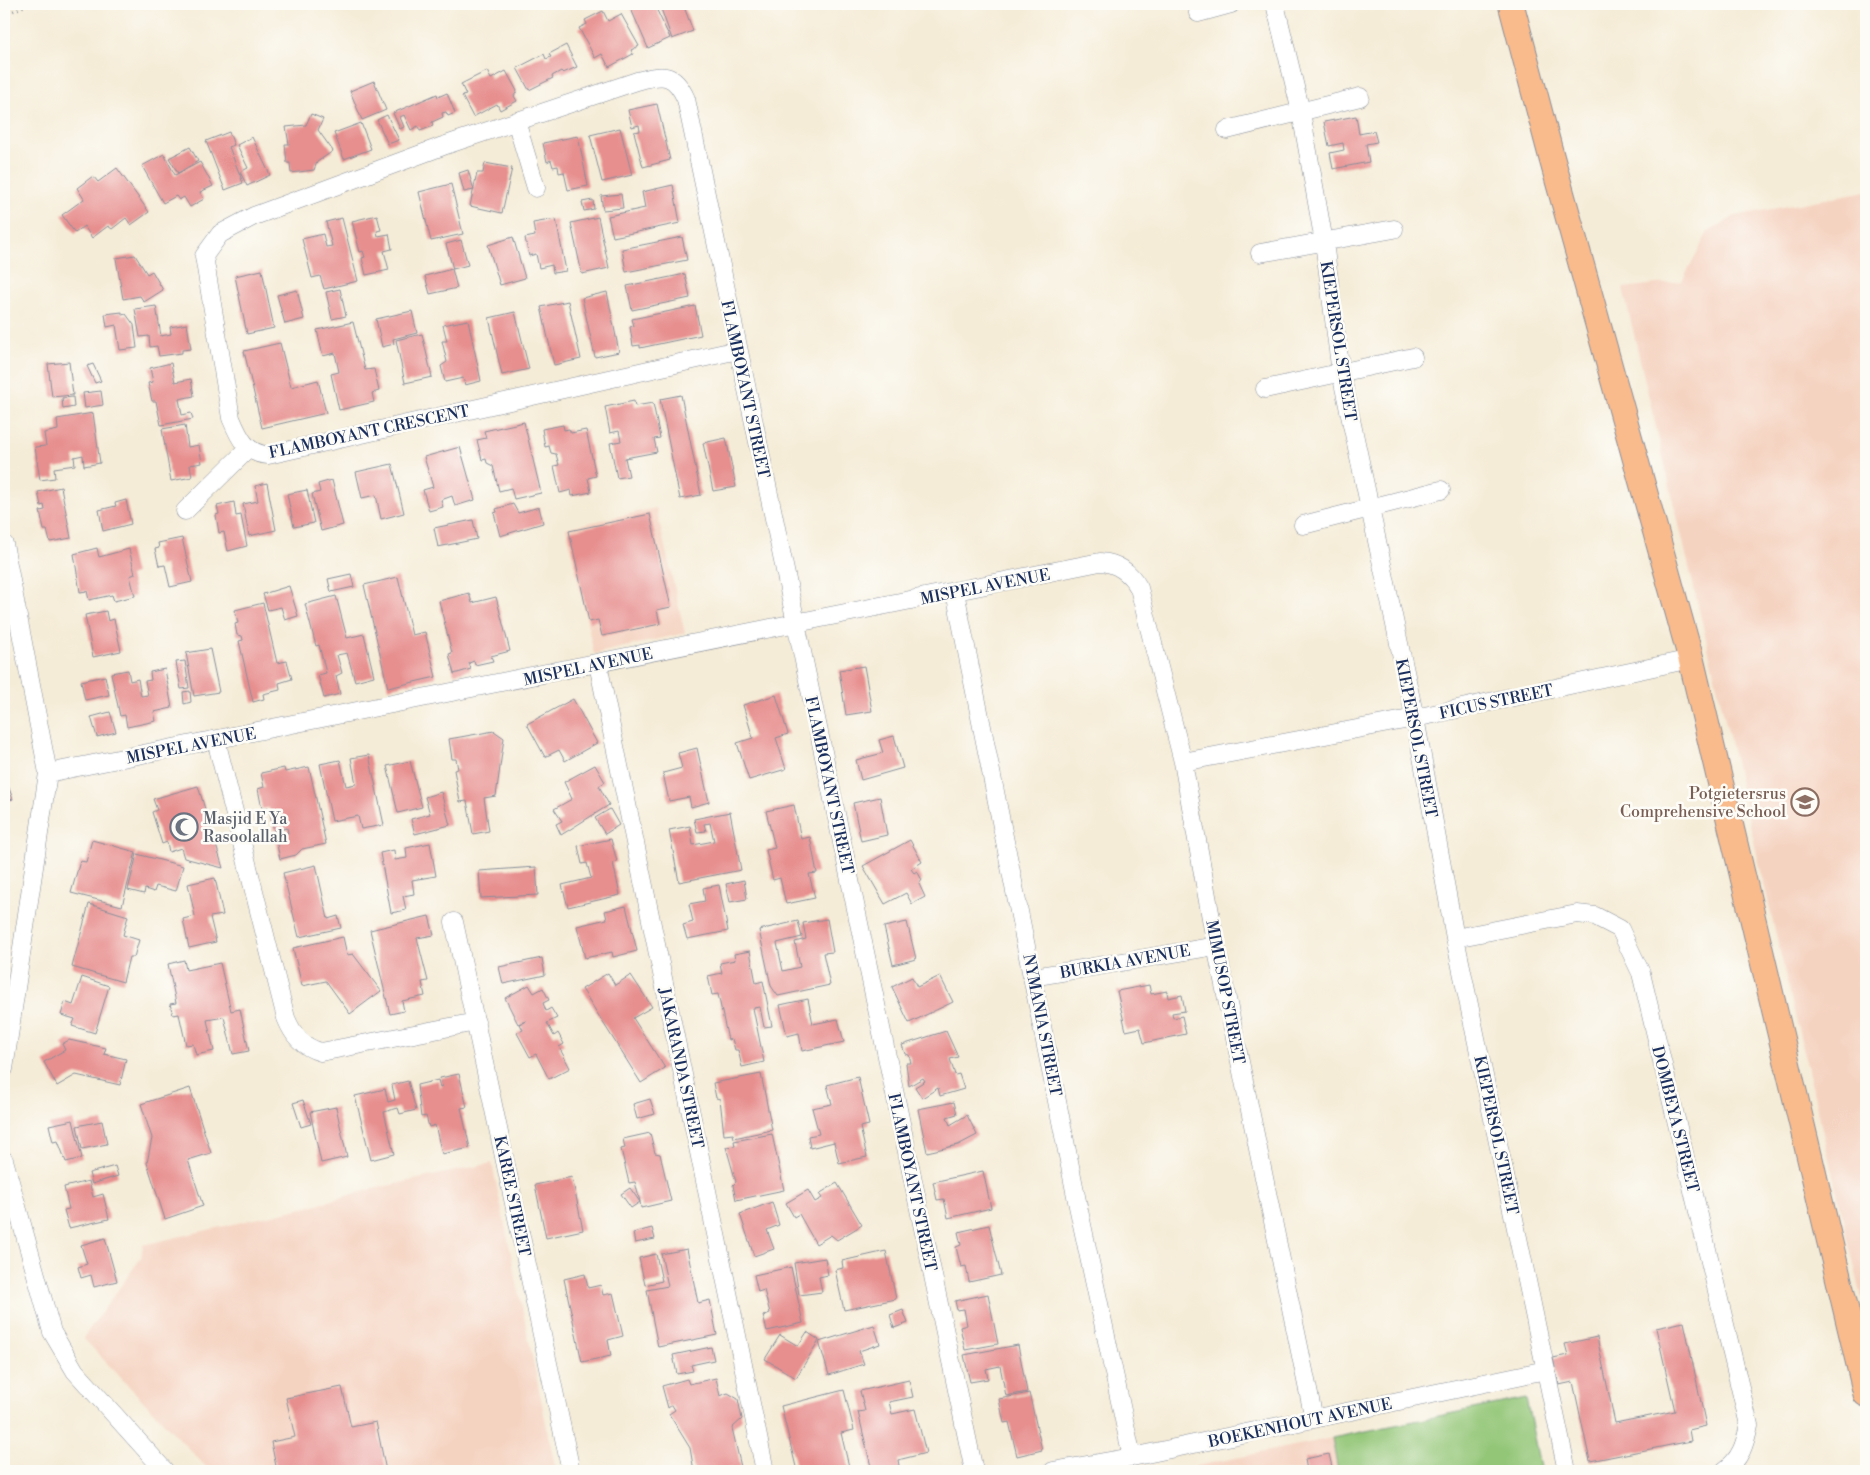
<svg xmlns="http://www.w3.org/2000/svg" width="1870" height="1475" font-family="'Libre Bodoni',serif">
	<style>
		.built { fill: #f5d3c1 }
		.garden { fill: #93c677; stroke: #577a6a }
		.building { fill: #e78f8f }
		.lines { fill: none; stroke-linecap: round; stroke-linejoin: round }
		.minor-casing { stroke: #888e9a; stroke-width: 19 }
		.highway-casing { stroke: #888e9a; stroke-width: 27 }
		.path { stroke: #888e9a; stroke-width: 3; stroke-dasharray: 1 4; stroke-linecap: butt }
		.minor { stroke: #fff; stroke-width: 18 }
		.highway { stroke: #fabb8c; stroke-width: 25 }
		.labels { text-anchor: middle; stroke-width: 5; stroke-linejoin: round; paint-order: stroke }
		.street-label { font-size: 16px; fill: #1b2f5e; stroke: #fdfcf7 }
		.education-label { font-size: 16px; fill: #785e54; stroke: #fdfcf7; text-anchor: end }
		.worship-label { font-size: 16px; fill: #5b616d; stroke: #fdfcf7; text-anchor: start }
	</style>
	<rect width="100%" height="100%" fill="#fdfcf7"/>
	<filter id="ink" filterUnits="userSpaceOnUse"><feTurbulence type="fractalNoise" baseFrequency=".02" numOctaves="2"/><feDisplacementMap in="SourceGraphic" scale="10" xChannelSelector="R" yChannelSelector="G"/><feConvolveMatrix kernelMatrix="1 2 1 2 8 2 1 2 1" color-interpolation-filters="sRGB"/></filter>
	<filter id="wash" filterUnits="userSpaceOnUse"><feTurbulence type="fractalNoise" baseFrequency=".0096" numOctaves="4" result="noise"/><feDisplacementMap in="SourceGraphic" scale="20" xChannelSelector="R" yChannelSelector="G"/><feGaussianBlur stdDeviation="1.12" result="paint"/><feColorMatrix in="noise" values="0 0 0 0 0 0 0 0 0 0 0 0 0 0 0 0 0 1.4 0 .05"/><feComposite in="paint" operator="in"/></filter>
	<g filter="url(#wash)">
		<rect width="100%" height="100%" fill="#f5ecd7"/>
		<path class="built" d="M1866 191V1315L1623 288 1682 281 1708 232 1735 216Z
			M656 508 685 633 594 654 566 528Z
			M492 1163 556 1471H210L83 1338 141 1258 143 1245 307 1207 368 1190Z
			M1332 1438 1338 1471H1172Z"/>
		<path class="garden" d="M1526 1398 1541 1471H1338L1332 1438Z"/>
		<g id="blocks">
			<path class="building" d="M642 4H654L670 38 648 48 631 9Z
				M665 4H683L693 31 672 39 660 6Z
				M603 11 608 21 621 14 639 46 631 50 633 54 609 67 602 54 595 58 579 28 587 24 585 20Z
				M566 45 577 67 563 73 561 71 552 76 553 78 529 90 517 68 544 54 546 59 551 57 549 54Z
				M487 71 491 79 506 71 517 91 514 96 517 101 500 110 497 104 473 117 462 96 466 95 461 84Z
				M374 81 386 110 362 120 350 91Z
				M447 93 455 113 448 116 446 112 442 113 443 117 432 122 433 126 420 131 418 126 411 130 404 115 400 117 404 127 400 129 393 113 437 94 438 97Z
				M657 104 670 160 643 167 634 132 640 131 639 125 632 127 628 110Z
				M311 114 323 119 318 130 333 151 317 162 314 170 291 173 290 163H287L285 144H289L286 127 306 125Z
				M387 115 399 140 388 144 377 120Z
				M1356 116 1359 134 1374 131 1377 142 1366 144 1369 162 1333 169 1330 153 1344 150 1343 143 1329 146 1324 122Z
				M361 123 371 149 344 159 334 133Z
				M620 128 632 175 602 182 590 135Z
				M229 132 234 145 229 147 243 183 225 190 206 141Z
				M578 136 588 186 568 190 564 172 559 173 558 166 553 167 551 160 547 162 543 143Z
				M252 137 270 175 247 186 240 172 248 168 237 145Z
				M190 147 198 161 178 173 169 158Z
				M164 154 175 175 200 162 213 186 200 192 204 199 190 207 184 197 179 200 176 196 163 203 142 166Z
				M485 163 512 168 502 213 470 206 477 173H483Z
				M117 168 149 212 131 225 126 218 112 229 108 226 92 238 84 226 75 233 62 215 84 199 77 188 93 176 98 182Z
				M468 170 474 190 464 192 459 173Z
				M451 184 463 234 431 241 419 192Z
				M673 185 680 223 613 237 608 216 645 208 642 192Z
				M621 194 623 208 603 210 601 196Z
				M593 200 594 209 584 211 582 202Z
				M377 215 381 230 377 231 378 236 389 234 392 249 384 251 389 270 366 275 362 258 365 257 363 251 360 252 352 221Z
				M598 217 609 268 582 274 571 223Z
				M342 218 358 281 324 289 320 276 312 278 302 239 323 234 326 247 332 246 326 222Z
				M556 219 566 271 553 273 552 265 539 268 536 254 529 256 525 238 535 236 533 223Z
				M513 237 525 278 500 285 488 245Z
				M682 237 687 260 626 272 622 249Z
				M461 240 468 265 453 269 446 244Z
				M135 255 147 274 152 271 163 290 144 302 140 296 123 299 116 258Z
				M452 269 457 288 430 294 425 276Z
				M262 270 274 328 247 334 235 276Z
				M685 274 690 298 632 310 627 286Z
				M340 289 346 316 332 319 326 292Z
				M297 290 304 319 285 324 277 295Z
				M607 292 619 352 595 357 582 298Z
				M568 301 581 359 554 365 541 307Z
				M156 306 161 336 171 334 170 327 187 324 191 349 182 350V353L159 356 157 346 150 347 149 336 140 337 135 309Z
				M695 306 701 335 640 348V345L633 346 630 327 634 326 632 319Z
				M412 311 417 333 393 339 394 344 382 347 376 319Z
				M122 312V315L126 314 134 325 137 348 120 350 116 325 107 327 105 314Z
				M515 312 529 369 502 375 489 318Z
				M468 320 481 381 465 385 463 378 445 382 441 366 447 362 442 341H447L443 325Z
				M353 322 365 370 374 369 379 391 372 393 374 402 339 410 331 374 339 372 335 353 323 356 317 330Z
				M422 334 432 377 405 383 396 340Z
				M280 343 291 387 318 380 326 413 262 428 244 351Z
				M69 362 73 395 52 397 48 364Z
				M171 363 175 382 191 379 194 396 179 399 182 415 191 413 193 419 161 425 156 401H152L148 383 153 382 150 368Z
				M93 364 101 381 95 383 87 366Z
				M101 391 103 405 85 408 83 393Z
				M681 395 701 495 680 499 660 399Z
				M73 397 74 407 63 409 62 398Z
				M634 401 635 406 653 403 660 438 654 439 657 452 625 458 629 476 617 478 610 443 621 441 619 431 610 433 605 407Z
				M93 413 100 463 84 466 83 455 74 457 75 465 54 468 55 478 40 480 35 447 46 446 44 433 58 430 57 419Z
				M524 422 541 493 514 499 511 488 499 491 493 466 487 463 486 459 482 460 477 440 486 438 484 431Z
				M185 425 188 447 199 445 202 463 190 465 192 477 171 481 162 429Z
				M563 425 564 430 569 429 571 433 586 430 596 476 588 478 591 492 572 496 571 490 560 493 554 466 559 465 556 454 551 453 549 446 545 447 542 429Z
				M726 438 736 487 713 491 703 443Z
				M460 447 475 500 455 506 452 496 441 500 443 507 429 511 423 490 433 487 424 457Z
				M392 464 404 513 381 519 376 495 362 498 356 472Z
				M332 480 343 525 321 531 312 494 320 492 318 484Z
				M267 483 276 530 249 536 243 504 258 501 255 486Z
				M61 487 71 538 50 542 47 530H44L40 511 45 510 44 505 41 506 38 492Z
				M307 490 314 523 294 527 287 494Z
				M126 500 131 524 103 531 99 510 116 506 115 503Z
				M234 502 236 516 241 515 247 546 228 551 224 532 219 533 216 515 219 514 217 506Z
				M513 504 518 513 539 507 543 523 500 536 494 513 497 512 496 509Z
				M650 514 671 607 657 610 660 624 602 636 598 620 589 622 569 531Z
				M473 520 477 539 438 547 434 528Z
				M182 538 192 582 170 587 165 565 159 566 155 549 159 548 158 543Z
				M97 548 99 557 129 549 135 574 130 576 135 596 114 601 112 595 89 600 87 591 80 592 74 554Z
				M351 574 354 587 331 592 328 579Z
				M398 577 412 635 425 632 436 677 388 688 364 585Z
				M289 586 298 616 285 620 281 607 268 610 263 594Z
				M469 593 472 603 496 597 510 651 491 656 493 661 475 665 474 661 469 663 471 669 454 674 449 654 452 653 439 601Z
				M336 596 347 638 364 634 374 676 355 681 347 653 337 655 342 673 336 676 340 694 324 698 318 675 326 673 319 645 316 646 305 604Z
				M263 603 277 663 287 661 292 679 279 683 280 690 263 694 264 699 253 702 239 641 243 640 242 636 237 635 235 624 238 623 235 610Z
				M106 611 108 621 114 619 121 651 93 657 85 615Z
				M210 649 219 692 194 696 186 653Z
				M185 661 189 688 181 689 176 662Z
				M864 666 872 711 846 715 839 670Z
				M165 669 172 708 154 712 156 721 127 727 125 715 120 716 111 673 128 670 130 681 138 679 141 696 148 695 145 681 151 680 150 672Z
				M105 676 109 695 85 700 81 681Z
				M190 691 191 702 184 704 183 692Z
				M776 695 788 734 776 738 786 769 749 780 737 743 753 738 743 705Z
				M573 699 597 743 565 761 559 750 545 757 527 724Z
				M110 712 116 732 97 737 91 717Z
				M494 731 504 738 496 796 484 798 489 831 473 834 467 801 460 802 454 770 458 769 456 759H452L449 739Z
				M894 736 903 768 861 780 856 760 883 753 879 740Z
				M697 748 709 802 691 807 689 797 669 801 663 773 682 768 678 753Z
				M369 755 384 825 361 829 358 816 332 821 320 764 340 760 346 786 356 784 351 758Z
				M410 761 422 807 398 813 387 766Z
				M595 765 605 782 599 786 609 805 561 835 556 824 562 821 554 809 572 799 564 782Z
				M309 767 326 844 302 849 296 855 280 859 275 835 288 833 287 828 274 831 269 808 262 809 258 789 264 787 261 773 284 768 285 772Z
				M4 775 13 799 4 802Z
				M198 786 223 868 184 858 181 848 169 852 167 842 162 844 152 812 157 810 153 799Z
				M441 792 450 825 415 834 411 819 430 814 425 797Z
				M880 797 887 835 861 841 853 803Z
				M794 805 801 839 810 837 817 873 809 874 815 898 786 904 780 878 773 880 766 850 775 848 766 811Z
				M610 809 619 825 605 834 595 818Z
				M730 812 741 870 679 882 669 830 690 826 693 845 714 841 710 823 704 824 706 831 697 832 694 819Z
				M611 839 617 862 613 863 620 895 568 907 562 885 591 878 587 863 582 864 578 846Z
				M92 840 136 852 122 906 71 893 80 861 86 862Z
				M910 840 922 862 911 869 914 873 917 871 922 880 919 884 925 897 912 904 906 893 885 904 863 866Z
				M430 843 436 876 412 880 414 894 403 896 406 910 391 913 380 853 394 850 395 860 407 858 406 848Z
				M137 854 183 866 176 891 156 886 154 892 145 889 144 894 128 890Z
				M316 865 328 919 338 916 341 928 299 937 283 873Z
				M536 867 538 895 481 898 479 871Z
				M215 878 223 915 210 917 216 942 189 948 183 919 195 916 188 884Z
				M744 880 747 899 730 902 726 884Z
				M719 885 728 931 687 939 683 925 693 922 689 904 705 901 703 888Z
				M89 904 128 916 123 935 139 940 134 957H129L123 982 72 967Z
				M626 906 637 951 613 957 612 952 585 958 577 926 607 919 605 911Z
				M429 916 434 935 417 938 428 981 422 982 425 996 402 1001 404 1011 390 1014 370 930Z
				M827 919 833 952 823 953 830 985 778 996 771 986 759 930 798 921 802 937 777 943 783 971 800 967 795 942 806 939 803 923Z
				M907 922 916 959 893 965 884 927Z
				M343 937 347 955 353 954 381 991 350 1014 326 981 302 986 293 948Z
				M750 951 756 983 763 981 772 1026 764 1027 760 1007 753 1008 764 1062 742 1067 738 1050H735L732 1039 728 1040 718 994 712 995 708 976 722 973 720 963 735 960 734 954Z
				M542 958 545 975 503 984 499 967Z
				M184 960 186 970 220 963 231 1011 240 1009 249 1051 233 1054 224 1017 207 1020 214 1051 196 1055 193 1044 186 1045 179 1014 173 1015 170 1004 176 1003 168 964Z
				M608 973 615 985 631 975 652 1007 633 1018 665 1068 641 1083 582 989Z
				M940 976 953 1002 909 1023 892 987 912 977 917 987Z
				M82 977 109 986 95 1033 72 1026 75 1019 61 1015 65 1002 73 1005Z
				M529 985 534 993 543 988 549 1000 543 1003 546 1011 551 1008 557 1018 547 1023 554 1036 558 1033 564 1044 559 1047 570 1068 549 1079 536 1054 530 1057 517 1033 523 1030 520 1024 526 1021 518 1024 505 998Z
				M1149 985 1151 994 1167 991 1168 998 1182 995 1185 1011 1172 1013 1173 1018 1182 1016 1186 1034 1144 1043 1140 1028 1126 1031 1117 991Z
				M808 999 813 1024 838 1019 844 1042 802 1051 799 1033 787 1036 780 1005Z
				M946 1031 958 1057 950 1059 955 1075 959 1074 964 1089 940 1096 938 1088 922 1098 915 1087 925 1081 923 1078 909 1086 906 1063H911L909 1055 905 1054 902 1045Z
				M69 1040 106 1048 104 1054 126 1059 120 1085 76 1075 57 1086 44 1062 65 1050 62 1044Z
				M459 1074 467 1107 461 1108 470 1148 442 1154 435 1125 429 1127 426 1116 421 1117 417 1085 438 1080 440 1087 442 1086 440 1078Z
				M761 1074 772 1130 734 1138 733 1134 724 1135 720 1099 716 1098 713 1083Z
				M858 1077 869 1125 860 1127 867 1157 839 1163 834 1142 810 1148 808 1136 819 1134 812 1108 832 1104 827 1085Z
				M408 1081 416 1110 400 1114 398 1108 384 1112 394 1154 371 1160 355 1096 385 1089 388 1102 395 1100 392 1085Z
				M190 1088 211 1153 188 1160 203 1206 165 1219 147 1163 152 1138 141 1104Z
				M650 1099 655 1114 637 1119 633 1104Z
				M303 1100 311 1124 301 1127 293 1103Z
				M954 1102 957 1114 947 1117 950 1125 967 1115 977 1135 958 1145 927 1152 918 1109Z
				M336 1107 347 1157 321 1163 310 1112Z
				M73 1120 82 1158 66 1162 58 1141 53 1142 49 1125Z
				M102 1121 107 1144 82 1149 77 1126Z
				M650 1133 655 1153 660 1154 671 1201 641 1208 640 1202 631 1208 621 1194 630 1188 640 1202 635 1182 629 1183 621 1149 625 1148 623 1139Z
				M772 1134 784 1190 736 1200 733 1185 736 1182 726 1147 735 1146 734 1141Z
				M115 1166 118 1176 92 1184 89 1173Z
				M983 1171 991 1208 948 1218 944 1199 937 1200 933 1182Z
				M572 1177 583 1230 546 1238 535 1185Z
				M89 1181 93 1197 103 1194 109 1219 69 1228 64 1210 69 1209 64 1187Z
				M837 1183 862 1225 837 1240 831 1235 816 1244 799 1214 794 1217 786 1203 808 1190 815 1202 822 1198 819 1194Z
				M772 1202 779 1225 767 1230 774 1249 754 1256 740 1214Z
				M989 1225 1001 1275 969 1282 966 1266 961 1267 956 1247 961 1245 958 1232Z
				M652 1228 655 1239 635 1243 633 1233Z
				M105 1238 117 1281 94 1287 91 1275 81 1278 78 1267 87 1264 81 1245Z
				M687 1249 698 1303 710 1300 717 1335 658 1347 647 1290 668 1286 661 1254Z
				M886 1251 896 1299 844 1310 835 1270 843 1268 842 1261Z
				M656 1254 662 1281 645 1285 639 1258Z
				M825 1258 828 1275 819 1277 822 1292 799 1295 794 1263Z
				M791 1267 803 1323 767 1331 763 1316 770 1313 764 1290 758 1292 754 1275Z
				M585 1274 588 1288 601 1285 603 1295 613 1293 623 1336 608 1340 611 1356 582 1362 564 1279Z
				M988 1294 998 1344 965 1350 960 1327 967 1325 964 1309 957 1310 955 1301Z
				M903 1310 908 1323 894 1328 890 1315Z
				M1684 1322 1706 1426 1689 1430 1691 1441 1590 1461 1573 1382 1559 1385 1553 1358 1568 1355 1565 1344 1597 1337 1615 1423 1675 1411 1656 1328Z
				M874 1325 880 1344 859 1351 864 1364 829 1375 819 1342Z
				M807 1332 819 1340 796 1378 765 1359 780 1335 798 1346Z
				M1018 1345 1027 1392 1006 1396 1000 1366 986 1369 988 1379 970 1382 964 1355Z
				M711 1347 714 1360 691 1365 693 1371 677 1374 673 1355Z
				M716 1378 720 1396 728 1393 738 1399 742 1419 732 1428 741 1467 726 1469 727 1471H694L690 1448 669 1414 675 1410 672 1405 668 1408 662 1386 687 1379 689 1384Z
				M909 1380 913 1397 889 1402 892 1414 915 1409 926 1453 898 1460 900 1471H872L858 1412 865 1411 860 1391Z
				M342 1387 351 1427 376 1422 386 1471H277L271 1442 295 1437 286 1398Z
				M844 1390 854 1430 841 1433 850 1471H816L815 1468 797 1471 781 1406Z
				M1029 1393 1042 1450 1017 1456 1009 1422 1004 1423 999 1399Z
				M1329 1454 1333 1471H1307L1305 1459Z"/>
		</g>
	</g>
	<g filter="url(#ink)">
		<use href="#blocks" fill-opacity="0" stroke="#888e9a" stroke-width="1"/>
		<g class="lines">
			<g class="minor-casing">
				<path id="minor" d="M1275 4 1301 112 1324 242 1341 373 1415 718 1455 938 1567 1471
					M1198 13 1231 4
					M516 121 536 188
					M1227 130 1360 97
					M1260 253 1394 229
					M738 350 268 455C246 454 239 437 231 418L204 256 220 234 254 216 443 146 637 81C663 74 674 72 686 99L974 1471
					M1265 389 1413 357
					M185 511 248 449
					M1303 525 1441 490
					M4 544 48 773 4 1069
					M955 592 1078 1206 1132 1457
					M598 664 765 1471
					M216 740 286 1018C293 1035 302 1047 321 1052L476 1022
					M1183 762 1415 718 1691 659
					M48 773 1100 562C1118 563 1130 572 1139 588L1183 762 1216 946 1314 1419
					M454 922 571 1471
					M1455 938 1577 914 1595 916 1620 929 1641 973 1749 1425C1745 1444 1741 1459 1724 1471
					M1033 977 1216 946
					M4 1160 52 1332 75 1371 165 1471
					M1053 1471 1132 1457 1546 1370"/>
			</g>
			<g class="highway-casing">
				<path id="highway" d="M1511 4 1552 159 1691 659 1866 1394"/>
			</g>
			<path class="path" d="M4 15 29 4"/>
			<use href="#minor" class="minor"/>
			<use href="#highway" class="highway"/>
		</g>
	</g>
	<defs>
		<g id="school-ring" transform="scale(1.4375)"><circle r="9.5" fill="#fdfcf7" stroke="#8d6e63" stroke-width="1.5"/><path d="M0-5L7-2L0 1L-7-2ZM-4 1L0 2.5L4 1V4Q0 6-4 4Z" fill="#8d6e63"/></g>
		<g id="mosque-ring" transform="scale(1.4375)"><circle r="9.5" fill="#fdfcf7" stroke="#6b7280" stroke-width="1.5"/><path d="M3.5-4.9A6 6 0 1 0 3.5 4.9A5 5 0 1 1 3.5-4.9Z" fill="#6b7280"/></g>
	</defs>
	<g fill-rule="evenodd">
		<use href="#school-ring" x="1805" y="802"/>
		<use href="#mosque-ring" x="184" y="827"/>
	</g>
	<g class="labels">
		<g class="street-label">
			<text transform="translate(1339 341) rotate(81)" y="6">KIEPERSOL STREET</text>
			<text transform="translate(746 389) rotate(78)" y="6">FLAMBOYANT STREET</text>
			<text transform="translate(369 431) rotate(-12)" y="6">FLAMBOYANT CRESCENT</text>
			<text transform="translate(985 586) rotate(-11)" y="6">MISPEL AVENUE</text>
			<text transform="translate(588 666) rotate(-12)" y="6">MISPEL AVENUE</text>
			<text transform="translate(1496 701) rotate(-12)" y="6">FICUS STREET</text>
			<text transform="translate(1417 738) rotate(79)" y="6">KIEPERSOL STREET</text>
			<text transform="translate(191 745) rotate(-11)" y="6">MISPEL AVENUE</text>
			<text transform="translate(830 785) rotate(78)" y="6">FLAMBOYANT STREET</text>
			<text transform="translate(1125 961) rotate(-10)" y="6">BURKIA AVENUE</text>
			<text transform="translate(1226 992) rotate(79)" y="6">MIMUSOP STREET</text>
			<text transform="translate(1043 1025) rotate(79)" y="6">NYMANIA STREET</text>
			<text transform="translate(682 1068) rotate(78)" y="6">JAKARANDA STREET</text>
			<text transform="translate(1676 1119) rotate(76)" y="6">DOMBEYA STREET</text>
			<text transform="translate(1497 1135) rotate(78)" y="6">KIEPERSOL STREET</text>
			<text transform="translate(913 1182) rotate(78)" y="6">FLAMBOYANT STREET</text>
			<text transform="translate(513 1196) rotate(78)" y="6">KAREE STREET</text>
			<text transform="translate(1300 1422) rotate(-12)" y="6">BOEKENHOUT AVENUE</text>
		</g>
		<g class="education-label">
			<text x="1786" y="799">Potgietersrus<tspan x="1786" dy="18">Comprehensive School</tspan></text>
		</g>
		<g class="worship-label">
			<text x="203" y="824">Masjid E Ya<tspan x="203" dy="18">Rasoolallah</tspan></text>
		</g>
	</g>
	<rect width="1870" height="1475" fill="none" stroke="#fdfcf7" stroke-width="20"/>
</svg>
